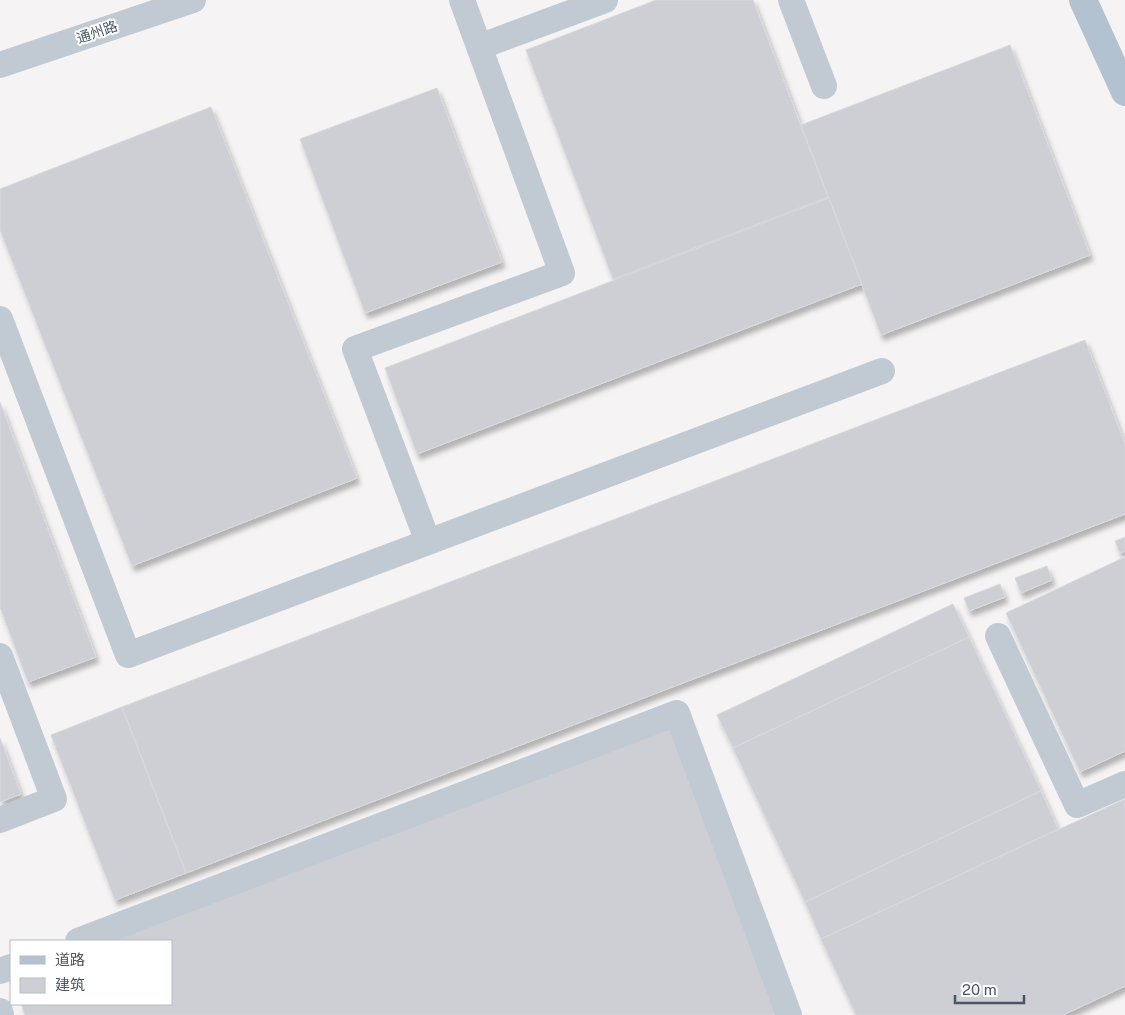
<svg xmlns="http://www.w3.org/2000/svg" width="1125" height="1015" font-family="'Public Sans','Noto Sans SC',sans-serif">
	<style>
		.building { fill: #cdcfd5; stroke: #d7d9de; filter: url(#shadow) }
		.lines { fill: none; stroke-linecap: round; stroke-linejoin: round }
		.minor { stroke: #c1cad2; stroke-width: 26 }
		.major { stroke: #b3c2d1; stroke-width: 28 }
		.labels { text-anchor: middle; stroke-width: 4; stroke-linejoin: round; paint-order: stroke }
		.street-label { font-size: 14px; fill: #4a5661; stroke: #fff }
	</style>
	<defs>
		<filter id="shadow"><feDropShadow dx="3" dy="5.5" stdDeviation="2.5" flood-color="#0004"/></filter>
	</defs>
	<rect width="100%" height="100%" fill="#f5f3f3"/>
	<path class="building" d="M656 0H753L828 197 613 279 526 50Z
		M1010 45 1090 255 881 335 801 125Z
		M437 88 502 262 365 313 300 139Z
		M211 107 357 478 132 566 0 230V189Z
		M829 198 862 284 417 454 385 368Z
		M1085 340 1125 444V514L186 873 122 707Z
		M0 402 96 657 28 682 0 607Z
		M1125 537V551L1120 553 1115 541Z
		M1125 557V751L1080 772 1006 613Z
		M1047 566 1052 580 1021 593 1015 578Z
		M1000 584 1005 597 969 611 964 598Z
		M953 604 969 637 733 748 717 715Z
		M969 637 1041 791 805 902 733 748Z
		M122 707 186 873 115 900 51 735Z
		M669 727 779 1015H25L21 1004H171V941H109Z
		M0 738 21 794 0 802Z
		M1041 791 1058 829 821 939 805 902Z
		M1125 799V986L1063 1015H856L821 939Z"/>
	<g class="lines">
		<path class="minor" d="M791 0 824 86
			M479 47 605 0
			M0 65 193 0
			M0 319 128 655 882 371
			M428 542 355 349 562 273 462 0
			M998 636 1077 805 1125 784
			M0 656 54 799 0 820
			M78 941 677 713 789 1015
			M0 971 11 967
			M0 1011 1 1015"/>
		<path class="major" d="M1083 0 1125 92"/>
	</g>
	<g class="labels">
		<g class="street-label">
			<text transform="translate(97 32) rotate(-19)" y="5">通州路</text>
		</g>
	</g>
	<rect x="10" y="940" width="162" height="65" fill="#ffffff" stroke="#b7bbc0"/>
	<rect x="20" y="956" width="25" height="8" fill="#b3c2d1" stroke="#b7bbc0"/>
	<text x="55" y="965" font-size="15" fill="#4a5661">道路</text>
	<rect x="20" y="978" width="25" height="15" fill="#cdcfd5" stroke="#b7bbc0"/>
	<text x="55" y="990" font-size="15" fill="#4a5661">建筑</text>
	<path d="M955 995v8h69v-8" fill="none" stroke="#4a5661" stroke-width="2.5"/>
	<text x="962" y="995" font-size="15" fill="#4a5661" stroke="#ffffff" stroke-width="4" paint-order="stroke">20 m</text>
</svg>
